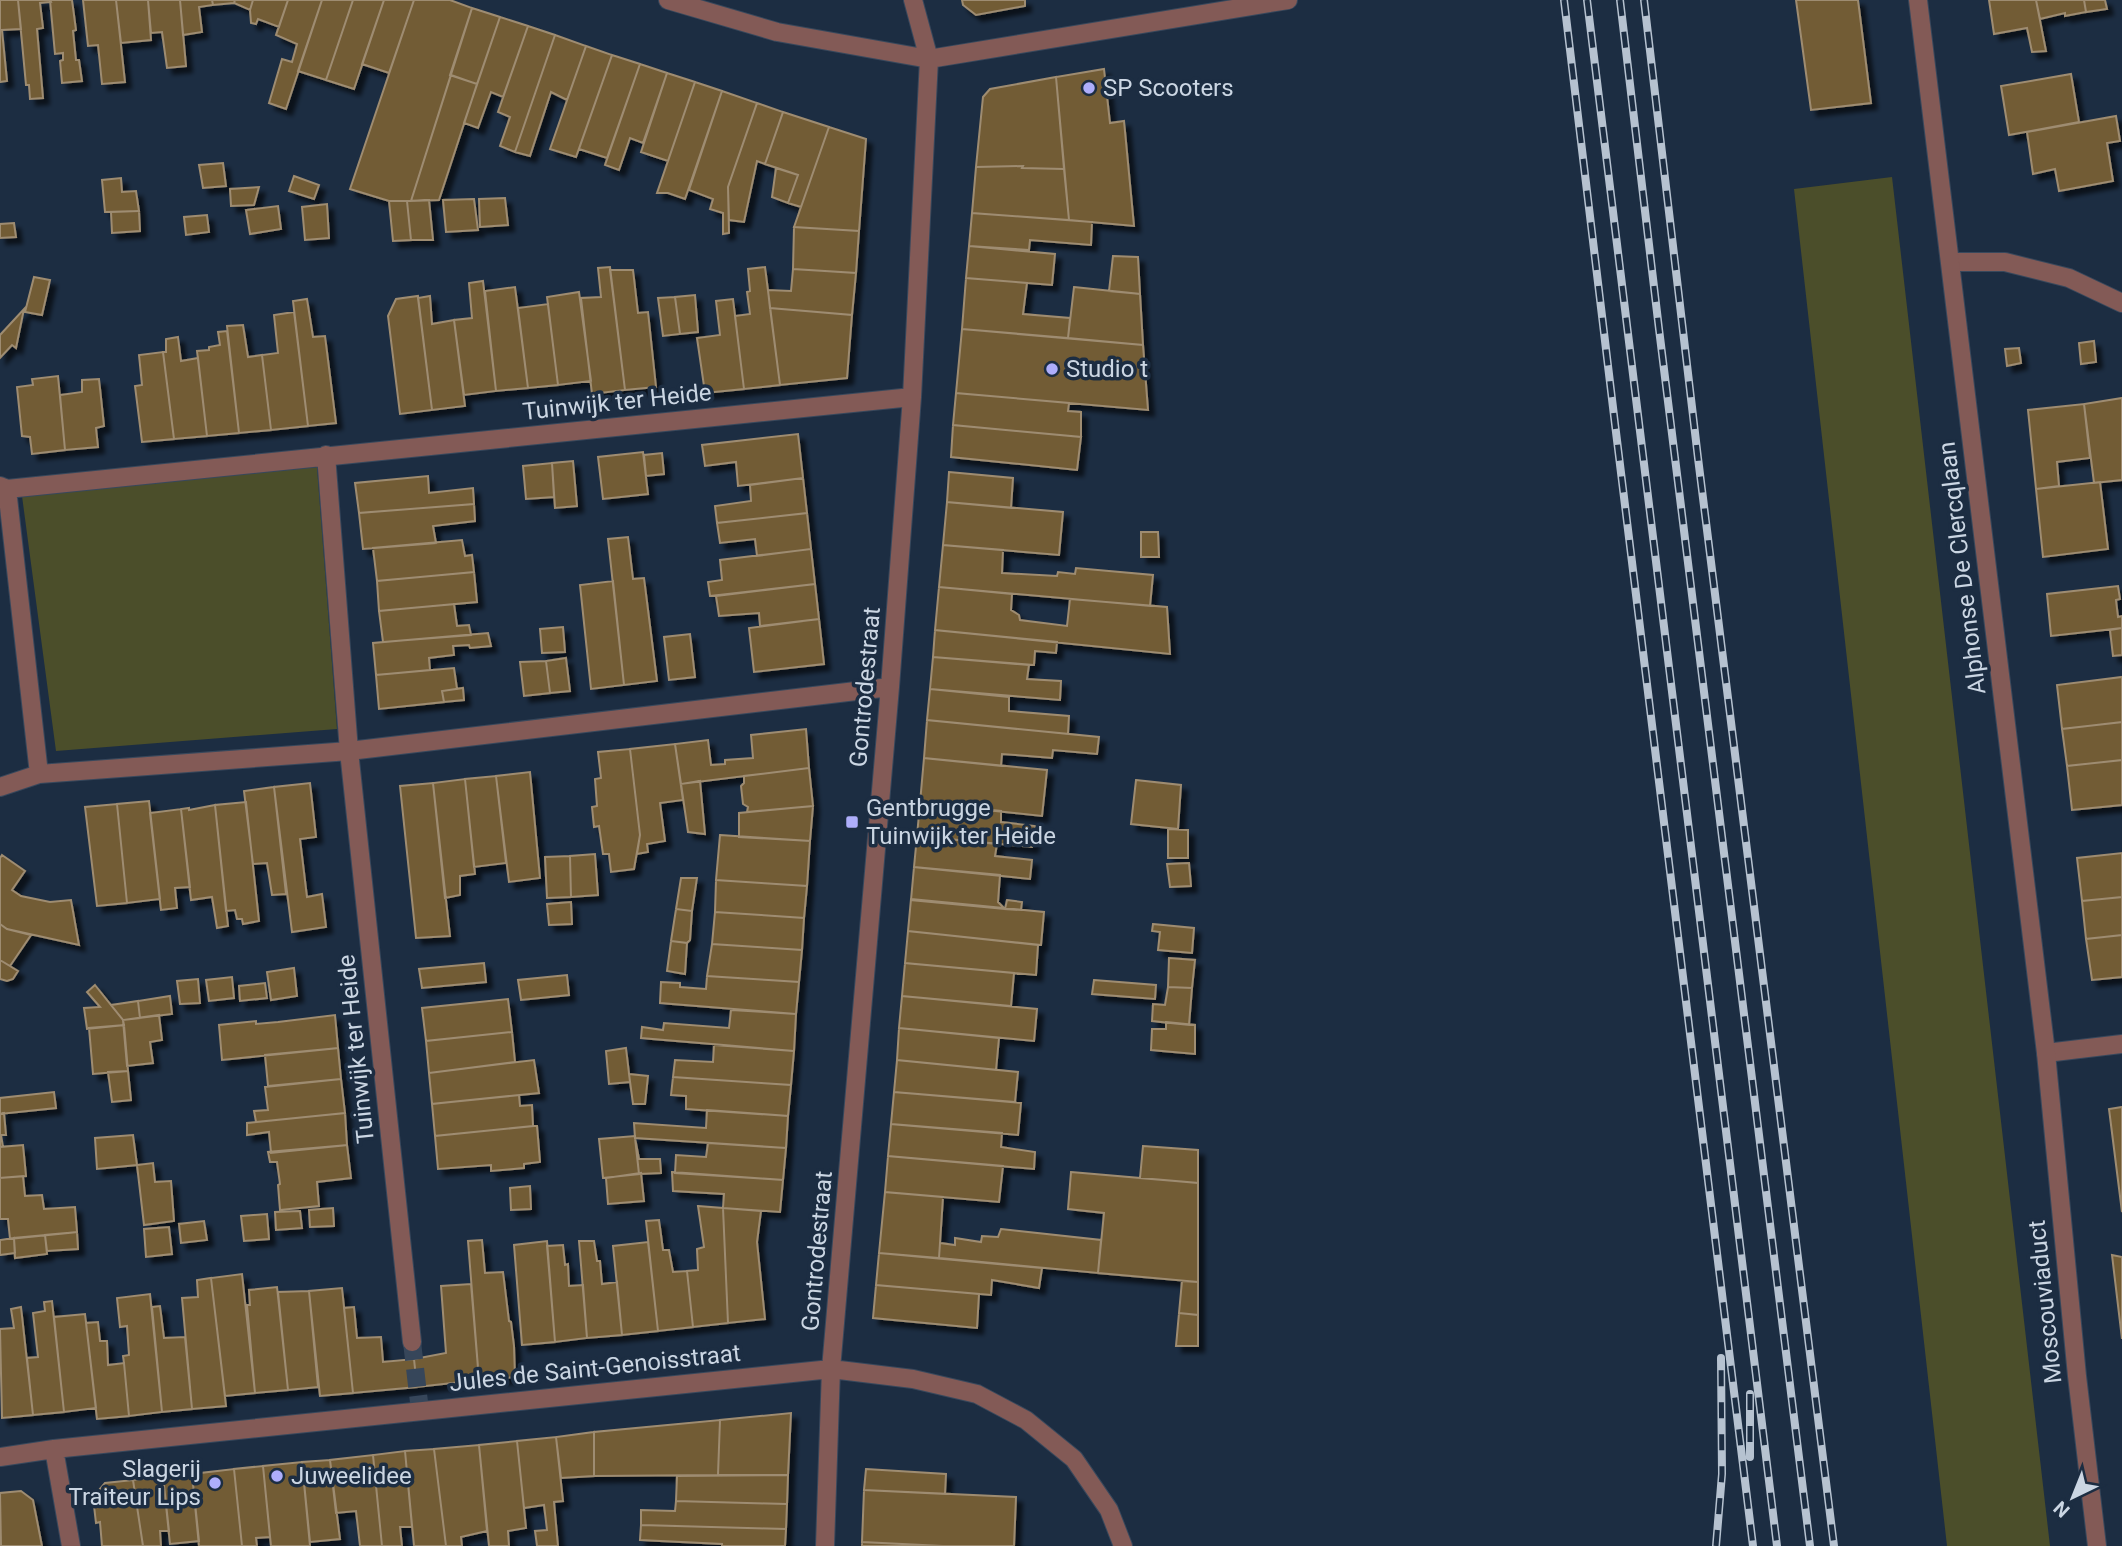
<svg xmlns="http://www.w3.org/2000/svg" width="2122" height="1546" font-family="Roboto,sans-serif">
	<style>
		.green { fill: #4b4e2a }
		.building { fill: #725b36; stroke: #9e8c71; stroke-width: 2; filter: url(#shadow) }
		.lines { fill: none; stroke-linecap: round; stroke-linejoin: round }
		.minor-tunnel { stroke: #36465a; stroke-width: 18; stroke-dasharray: 18 9; stroke-linecap: butt }
		.minor-casing { stroke: #38485c; stroke-width: 20 }
		.tertiary-casing { stroke: #38485c; stroke-width: 20 }
		.minor { stroke: #835a56; stroke-width: 18 }
		.tertiary { stroke: #835a56; stroke-width: 18 }
		.rail-casing { stroke: #b6c2d0; stroke-width: 8 }
		.rail { stroke: #1c2d42; stroke-width: 5; stroke-dasharray: 16; stroke-linecap: butt }
		.poi-dot { fill: #aeaefb; stroke: #1c2d42; stroke-width: 2.5 }
		.labels { text-anchor: middle; stroke-width: 7; stroke-linejoin: round; paint-order: stroke }
		.poi-label { font-size: 24px; fill: #cbd6e3; stroke: #1c2d42; text-anchor: start }
		.street-label { font-size: 24px; fill: #cbd6e3; stroke: #1c2d42 }
	</style>
	<defs>
		<filter id="shadow"><feDropShadow dx="6" dy="6" stdDeviation="2" flood-color="#0009"/></filter>
	</defs>
	<rect width="100%" height="100%" fill="#1c2d42"/>
	<path class="green" d="M1892 177 2050 1546H1947L1794 189Z
		M317 467 337 729 56 751 22 496Z"/>
	<path class="building" d="M0 0H18L21 29 2 30 7 81 0 82Z
		M18 0H50L51 2 40 3 43 28 37 29 43 98 30 99 29 85H26Z
		M50 0H72L76 30 73 31 76 60H79L82 81 62 83 60 61 63 60V53L55 54Z
		M83 0H116L125 82 102 84 98 45 88 46Z
		M116 0H148L151 40 121 43Z
		M148 0H180L186 66 167 68 162 32 151 33Z
		M180 0H212L213 5 199 7 202 32 183 35Z
		M212 0H235L234 3 213 5Z
		M235 0H253L250 10 234 3Z
		M253 0H288L279 27 258 19 256 24 251 23 250 10Z
		M288 0H322L286 109 269 103 282 59 292 62 297 44 276 35Z
		M322 0H353L326 80 298 71Z
		M353 0H384L354 89 326 80Z
		M384 0H414L389 73 362 64Z
		M414 0H450L472 8 411 201H389L350 189Z
		M962 0H1025V6L976 15 963 5Z
		M1796 0H1858L1871 103 1811 110Z
		M1989 0H2036L2046 51 2032 52 2027 28 1994 34Z
		M2036 0H2084L2086 12 2065 16V13L2040 19Z
		M2084 0H2105L2107 9 2086 12Z
		M472 8 500 17 477 84 450 75Z
		M500 17 528 26 503 97 491 92 478 128 464 123Z
		M528 26 555 35 515 152 500 146 510 117 498 112Z
		M555 35 586 46 567 100 551 92 530 156 515 152Z
		M586 46 612 55 576 157 550 149Z
		M612 55 640 64 607 158 579 149Z
		M640 64 667 73 643 143 630 138 619 170 605 165Z
		M1104 69 1110 123 1124 121 1134 226 1069 220 1056 77Z
		M667 73 695 82 668 161 641 152Z
		M2071 74 2079 122 2009 135 2001 86Z
		M451 75 477 84 439 200 411 201Z
		M1056 77 1064 169 1022 168 1023 166 976 167 983 97 990 89Z
		M695 82 722 91 685 199 668 193H657Z
		M722 91 757 103 728 187 729 233 723 234V213L710 209 713 199 689 190Z
		M757 103 783 112 765 164 757 161 744 222 729 220 728 187Z
		M783 112 829 127 801 207 788 203 798 175 765 164Z
		M2116 116 2120 141 2107 143 2113 181 2059 191 2055 169 2033 174 2027 132Z
		M829 127 866 139 859 231 794 227Z
		M223 163 226 186 203 188 199 165Z
		M1023 166 1022 168 1064 169 1069 220 972 213 976 167Z
		M776 168 798 175 788 203 772 197Z
		M294 176 319 185 314 199 289 191Z
		M121 178 122 192 136 191 139 211 105 212 102 180Z
		M259 187 254 205 231 206 230 189Z
		M505 198 508 225 480 227 479 199Z
		M474 199 478 230 446 232 443 200Z
		M429 200 433 240H411L407 201Z
		M389 201H407L411 240 393 241Z
		M327 204 329 238 305 240 302 207Z
		M278 206 281 229 250 234 246 210Z
		M139 211 140 231 112 233 111 212Z
		M972 213 1092 222 1091 245 1030 240 1029 250 969 246Z
		M207 215 209 232 186 235 184 217Z
		M14 223 16 237 0 238V224Z
		M794 227 859 231 856 273 793 269Z
		M969 246 1055 254 1052 285 966 278Z
		M1113 256 1138 257 1140 294 1109 291Z
		M610 267 625 390 592 394 581 298 601 297 598 268Z
		M765 267 780 385 744 389 735 316 750 314 747 292 750 291 748 269Z
		M793 269 856 273 852 315 770 308 768 290 791 291Z
		M610 270H633L638 313 648 312 656 387 625 390Z
		M34 277 50 280 42 315 25 312Z
		M966 278 1027 283 1023 314 1070 318 1068 338 962 329Z
		M483 281 496 391 464 395 454 320 472 318 469 283Z
		M515 287 528 388 496 391 485 291Z
		M1074 287 1140 294 1143 345 1068 338Z
		M579 292 591 381 558 385 547 297Z
		M695 295 698 332 680 334 675 297Z
		M418 296 432 410 400 414 388 316 396 299Z
		M430 296 432 324 454 320 465 406 432 410 418 298Z
		M675 297 680 334 663 336 658 298Z
		M307 299 313 337 325 336 336 423 308 426 293 301Z
		M733 299 744 389 705 393 697 338 720 335 716 301Z
		M548 304 558 385 528 388 518 308Z
		M770 308 852 315 847 378 780 385Z
		M24 309 16 348 12 345 0 358V335Z
		M294 312 308 426 271 430 262 355 278 353 274 315Z
		M243 325 248 357 262 355 271 430 239 433 227 326Z
		M962 329 1143 345 1148 410 956 393Z
		M227 331 239 433 207 436 197 351 209 350V347L220 345 218 332Z
		M178 337 181 361 198 358 207 436 174 439 163 352H166V339Z
		M2094 341 2096 362 2081 364 2079 343Z
		M2019 348 2021 363 2007 366 2005 349Z
		M163 352 174 439 142 442 135 386 142 385 139 355Z
		M58 376 65 450 32 454 30 437 22 436 17 387 33 385 32 379Z
		M99 379 104 426 96 428 98 447 65 450 60 395 82 392V380Z
		M956 393 1069 403 1068 411 1081 412V437L953 425Z
		M2122 398V480L2094 483 2084 404Z
		M2084 404 2090 458 2057 462 2059 486 2036 489 2028 410Z
		M953 425 1081 437 1077 470 951 457Z
		M798 434 803 478 738 486 736 462 705 466 702 445Z
		M643 452 648 494 603 499 598 457Z
		M662 453 664 474 646 476 644 455Z
		M573 461 577 506 555 508 552 463Z
		M552 463 554 497 526 499 523 466Z
		M949 472 1013 478 1011 508 947 502Z
		M428 476 429 493 473 488 474 504 359 513 355 483Z
		M803 478 807 513 717 523 715 506 751 501 750 485Z
		M2100 482 2108 549 2043 557 2036 489Z
		M947 502 1063 512 1059 555 943 545Z
		M474 504 475 521 433 526 436 543 363 549 359 513Z
		M807 513 811 549 757 556 755 539 720 543 717 523Z
		M1141 532H1158L1159 557H1141Z
		M628 537 633 579 644 578 657 681 624 685 608 539Z
		M462 540 465 556 472 555 474 572 377 581 373 548Z
		M943 545 1003 550 1002 573 1057 576 1058 572 1075 574 1076 568 1153 575 1150 606 939 587Z
		M811 549 815 584 710 596 708 582 722 580 720 560Z
		M474 572 477 602 379 611 377 581Z
		M613 581 624 685 591 689 580 585Z
		M815 584 819 619 760 626 759 613 719 616 716 596Z
		M2118 586 2120 599 2116 600 2118 617 2122 616V628L2051 636 2047 594Z
		M939 587 1012 594 1011 610 1019 615 1020 620 1067 626 1070 599 1167 607 1170 654 935 630Z
		M454 604 457 626 469 625 471 635 383 642 379 611Z
		M819 619 824 664 754 672 749 628Z
		M563 627 565 652 542 653 540 629Z
		M2122 628V655L2113 656 2110 630Z
		M935 630 1057 642 1056 653 1035 651 1034 665 933 657Z
		M488 633 491 646 470 648 469 645 453 646 454 655 429 658 430 670 376 675 373 643Z
		M690 634 695 677 669 680 664 637Z
		M933 657 1029 665 1027 679 1061 681 1060 700 930 689Z
		M566 658 570 691 550 693 546 661Z
		M546 661 550 693 524 696 520 662Z
		M454 668 457 689 442 691 444 702 379 709 376 675Z
		M2122 677V722L2062 729 2057 685Z
		M463 688 464 700 444 702 442 691Z
		M930 689 1009 697V711L1069 716 1068 734 927 720Z
		M927 720 1099 737 1097 754 1053 750 1052 758 1002 754 1001 766 924 758Z
		M2122 722V760L2067 766 2062 729Z
		M806 729 809 768 681 784 675 744 708 740 711 765 725 764V760L753 758 751 735Z
		M675 744 683 800 660 803 665 841 647 844 648 852 637 854 640 835 630 749Z
		M630 749 640 835 634 869 611 872 609 854H603L599 826 594 827 592 807 597 806 595 779 601 778 598 752Z
		M924 758 1047 770 1042 816 920 803Z
		M2122 760V805L2072 810 2067 766Z
		M809 768 813 806 747 812 748 807 743 804 741 786 744 783V776Z
		M530 772 540 878 509 882 496 776Z
		M496 776 506 863 474 867 465 779Z
		M465 779 475 874 460 876V895L445 898 433 783Z
		M1136 780 1181 785 1178 829 1131 824Z
		M700 781 705 834 688 832 681 784Z
		M310 783 316 837 300 839 307 897 322 894 326 927 292 932 274 787Z
		M433 783 450 936 416 938 400 786Z
		M274 787 286 894 272 895 267 863 253 864 244 791Z
		M149 801 160 899 127 903 117 804Z
		M246 802 259 921 243 924 242 919H237L235 910 226 911 215 805Z
		M920 803 1001 811V822L1035 826 1032 847 917 836Z
		M117 804 127 903 97 906 85 807Z
		M215 805 228 926 217 928 212 897 191 900 181 809 189 808V810Z
		M813 806 810 841 739 837V813Z
		M181 809 190 887 175 888 177 908 161 910 150 813Z
		M1168 829 1188 830V858H1168Z
		M720 835 810 841 807 886 716 880Z
		M917 836 997 844 995 856 1032 860 1030 879 914 867Z
		M2122 853V897L2082 901 2077 858Z
		M595 854 598 895 571 897 570 856Z
		M2 855 25 871 12 890 21 896 50 902 71 900 79 945 7 929 0 924V858Z
		M570 856 571 897 547 898 545 857Z
		M1189 863 1191 886 1170 887 1167 864Z
		M914 867 1000 875 998 902 1005 909 911 900Z
		M681 878H697L692 911 676 909Z
		M716 880 807 886 804 918 715 912Z
		M2122 897V935L2086 939 2082 901Z
		M911 899 1044 912 1041 945 908 931Z
		M1007 900 1022 902 1021 910 1005 909Z
		M571 902 572 924 549 925 547 904Z
		M676 909 692 911 690 940 687 943 671 941Z
		M715 912 804 918 802 950 712 944Z
		M0 924 7 929 31 935 10 966 0 960Z
		M1153 924 1194 928 1192 953 1158 950 1160 932 1152 931Z
		M908 931 1038 945 1036 975 905 963Z
		M2122 935V977L2092 980 2086 939Z
		M671 941 687 943 685 974 667 971Z
		M712 944 802 950 799 982 707 976Z
		M1169 958 1195 960 1192 988 1168 987Z
		M0 960 18 971 13 979 7 981 0 979Z
		M484 963 486 982 422 988 419 969Z
		M905 963 1014 973 1011 1006 902 996Z
		M294 968 297 996 271 1000 267 972Z
		M567 975 569 995 521 1000 518 980Z
		M707 976 799 982 796 1014 660 1003 661 982 680 983V987L706 989Z
		M232 977 234 998 209 1001 206 980Z
		M198 979 200 1003 180 1004 177 981Z
		M1094 980 1156 985 1155 999 1092 994Z
		M265 983 267 998 240 1001 239 986Z
		M95 985 123 1020 124 1025 87 1029 84 1008 100 1007 87 992Z
		M1168 987 1192 988 1189 1025 1152 1021 1153 1004 1165 1005Z
		M170 996 172 1014 140 1018 138 1001Z
		M902 996 1037 1009 1034 1041 899 1028Z
		M508 999 512 1032 426 1041 422 1008Z
		M138 1001 140 1018 123 1020 111 1005Z
		M731 1010 796 1014 794 1051 641 1038 642 1027 663 1030 664 1023 729 1028Z
		M159 1015 162 1040 150 1042 153 1063 127 1066 123 1020Z
		M335 1015 338 1048 222 1060 219 1025 256 1021V1024L278 1022Z
		M1166 1022 1195 1025V1054L1151 1050 1152 1029H1166Z
		M124 1025 128 1071 93 1074 89 1028Z
		M899 1028 999 1038 996 1070 897 1060Z
		M512 1032 515 1062 429 1073 426 1041Z
		M714 1045 794 1051 791 1085 673 1077 675 1060 713 1062Z
		M338 1048 341 1079 268 1086 265 1055Z
		M626 1048 630 1082 609 1084 606 1051Z
		M534 1060 539 1093 432 1104 429 1073Z
		M897 1060 1018 1072 1015 1102 894 1092Z
		M128 1071 131 1100 112 1102 108 1072Z
		M629 1074 648 1076 645 1104H633Z
		M673 1077 791 1085 788 1116 686 1109V1096L671 1095Z
		M341 1079 345 1113 256 1122 254 1111 268 1110 265 1087Z
		M54 1092 56 1108 0 1114V1098Z
		M894 1092 1021 1103 1018 1135 891 1124Z
		M519 1095 520 1106 532 1105 533 1126 435 1136 432 1104Z
		M2122 1107V1212L2109 1109Z
		M707 1110 788 1116 786 1148 635 1138 634 1123 706 1128Z
		M4 1113 6 1135H1L3 1147H0V1114Z
		M345 1113 347 1145 271 1153 269 1132 247 1135V1123Z
		M891 1124 1002 1133 1001 1147 1035 1152 1034 1169 888 1156Z
		M533 1126H537L540 1162 524 1164V1168L491 1171V1165L438 1169 435 1136Z
		M133 1135 137 1165 97 1169 95 1138Z
		M635 1136 639 1174 603 1178 599 1139Z
		M635 1138 639 1159H660L661 1173 639 1174Z
		M708 1143 786 1148 783 1180 675 1173 676 1155 706 1157Z
		M23 1145 26 1176 0 1178V1147Z
		M347 1145 351 1178 317 1182 319 1206 280 1210 278 1185 280 1184 277 1162H270L268 1152Z
		M1143 1146 1198 1150V1183L1140 1178Z
		M888 1156 1003 1166 999 1202 885 1192Z
		M153 1163 155 1182 171 1181 174 1221 144 1225 137 1165Z
		M672 1172 783 1180 780 1212 723 1208 724 1194 673 1191Z
		M1071 1172 1198 1183V1282L1098 1273 1104 1213 1068 1209Z
		M641 1173 644 1201 608 1204 606 1178Z
		M23 1176 25 1196 42 1195 44 1209 75 1207 77 1232 10 1239 8 1219H0V1178Z
		M530 1186 531 1209 511 1210 510 1188Z
		M885 1192 943 1197 939 1258 879 1253Z
		M698 1206 723 1208 728 1323 693 1327 687 1271 698 1270 697 1249 704 1247Z
		M333 1208 334 1226 310 1227 309 1210Z
		M723 1208 761 1211 757 1242 765 1319 728 1323Z
		M300 1211 302 1228 276 1230 275 1212Z
		M267 1214 269 1239 244 1241 241 1216Z
		M659 1220 663 1250H669L673 1272 687 1271 693 1327 658 1331 646 1221Z
		M204 1221 207 1240 181 1243 179 1224Z
		M169 1227 172 1254 146 1257 144 1229Z
		M1001 1229 1101 1240 1098 1273 939 1258 940 1243 955 1245V1238L981 1242 982 1236 998 1237Z
		M77 1232 78 1249 47 1251 45 1235Z
		M45 1235 47 1254 15 1258 14 1238Z
		M14 1238 15 1253 0 1255V1240Z
		M482 1240 485 1273 503 1272 509 1321 511 1322 514 1346 515 1377 479 1380 468 1241Z
		M547 1241 555 1342 522 1345 514 1245Z
		M579 1241H594L597 1261H600L602 1284 617 1282 622 1335 587 1338Z
		M648 1242 658 1331 622 1335 613 1246Z
		M563 1245 565 1265 568 1264 569 1286 583 1285 587 1338 555 1342 547 1246Z
		M879 1253 1042 1268 1039 1288 992 1280 991 1295 876 1285Z
		M2112 1255 2122 1257V1339Z
		M242 1274 255 1393 225 1396 211 1278Z
		M211 1278 226 1406 192 1409 182 1298 198 1297 197 1280Z
		M1182 1281 1198 1282V1315L1179 1313Z
		M471 1284 479 1380 417 1387 414 1359 446 1353 441 1286Z
		M876 1285 979 1294 977 1328 873 1318Z
		M277 1287 288 1390 255 1393 247 1305H250L249 1290Z
		M342 1288 353 1393 320 1396 309 1291Z
		M309 1291 318 1387 288 1390 278 1292Z
		M150 1294 162 1412 129 1416 124 1363 123 1356 129 1355 127 1326 120 1327 117 1298Z
		M52 1301 64 1412 33 1415 27 1358 38 1357 33 1313 45 1311 44 1302Z
		M160 1306 164 1338 185 1337 192 1409 162 1412 152 1307Z
		M21 1307 33 1415 2 1418 0 1329 14 1328 11 1309Z
		M354 1307 357 1338 381 1337 383 1362 414 1359 417 1387 353 1393 344 1308Z
		M1179 1313 1198 1315V1346H1176Z
		M85 1314 96 1408 64 1412 54 1317Z
		M98 1322 100 1341H107L108 1365 124 1363 129 1416 97 1419 86 1323Z
		M791 1413 788 1475H718L720 1420Z
		M720 1420 718 1475 594 1476V1432Z
		M594 1432V1476L561 1478 556 1437Z
		M556 1437 563 1501 554 1502 558 1546H537L535 1531 547 1530 544 1505 524 1508 517 1441Z
		M517 1441 526 1528 508 1531 509 1546H489L479 1445Z
		M479 1445 487 1531 461 1537 462 1546H446L434 1449Z
		M434 1449 446 1546H414L405 1451Z
		M405 1451 412 1527H400L402 1546H382L373 1455Z
		M373 1455 382 1546H360L356 1511 336 1513 330 1460Z
		M330 1460 340 1539 310 1542 302 1462Z
		M302 1462 310 1546H271L263 1466Z
		M263 1466 270 1537 256 1538 257 1546H242L234 1469Z
		M234 1469 242 1546H199L192 1474Z
		M866 1469 946 1474 945 1494 864 1490Z
		M192 1474 199 1541 170 1544 163 1476Z
		M788 1475 787 1504 676 1501 677 1476Z
		M163 1476 169 1531H160L161 1546H143L133 1480Z
		M133 1480 143 1546H102L100 1522 96 1523 93 1497 105 1483Z
		M864 1490 1016 1497 1014 1546H943L862 1542Z
		M21 1491 33 1500 42 1546H1L0 1493Z
		M676 1501 787 1504 786 1529 641 1525V1510L675 1511Z
		M641 1525 786 1529 785 1546H722V1544L640 1540Z
		M862 1542 943 1546H862Z"/>
	<g class="lines">
		<path class="minor-tunnel" d="M412 1342 420 1411"/>
		<g class="minor-casing">
			<path id="minor" d="M668 0 777 32 929 59 1288 0
				M1951 262H2005L2069 278 2122 303
				M0 486 7 489 39 774 0 787
				M7 489 912 397
				M39 774 349 751 326 455
				M2046 1053 2122 1044
				M412 1342 349 751 890 687
				M54 1449 71 1546
				M0 1457 54 1449 831 1369 913 1379 977 1394 1026 1420 1074 1459 1109 1510 1123 1546
				M825 1546 831 1369 890 687 912 397 929 59 913 0"/>
		</g>
		<g class="tertiary-casing">
			<path id="tertiary" d="M1918 0 2046 1053 2077 1376 2097 1546"/>
		</g>
		<use href="#minor" class="minor"/>
		<use href="#tertiary" class="tertiary"/>
		<g class="rail-casing">
			<path id="rail" d="M1564 0 1615 424 1753 1546
				M1587 0 1777 1546
				M1620 0 1659 329 1810 1546
				M1644 0 1698 458 1834 1546
				M1750 1394V1457
				M1716 1546 1722 1474 1721 1358"/>
		</g>
		<use href="#rail" class="rail"/>
	</g>
	<g class="poi-dot">
		<circle cx="1089" cy="88" r="7"/>
		<circle cx="1052" cy="369" r="7"/>
		<rect x="845" y="815" width="14" height="14" rx="3.5"/>
		<circle cx="277" cy="1476" r="7"/>
		<circle cx="215" cy="1483" r="7"/>
	</g>
	<g class="labels">
		<g class="poi-label">
			<text x="1103" y="96">SP Scooters</text>
			<text x="1066" y="377">Studio t</text>
			<text x="866" y="816">Gentbrugge<tspan x="866" dy="28">Tuinwijk ter Heide</tspan></text>
			<text x="201" y="1477" text-anchor="end">Slagerij<tspan x="201" dy="28">Traiteur Lips</tspan></text>
			<text x="291" y="1484">Juweelidee</text>
		</g>
		<g class="street-label">
			<text transform="translate(617 402) rotate(-6)" y="8">Tuinwijk ter Heide</text>
			<text transform="translate(1962 568) rotate(-97)" y="8">Alphonse De Clercqlaan</text>
			<text transform="translate(865 687) rotate(-85)" y="8">Gontrodestraat</text>
			<text transform="translate(356 1049) rotate(-96)" y="8">Tuinwijk ter Heide</text>
			<text transform="translate(817 1251) rotate(-85)" y="8">Gontrodestraat</text>
			<text transform="translate(2045 1302) rotate(-96)" y="8">Moscouviaduct</text>
			<text transform="translate(595 1368) rotate(-6)" y="8">Jules de Saint-Genoisstraat</text>
		</g>
	</g>
	<g transform="translate(2073 1497) rotate(223)" stroke="#1c2d42" stroke-width="5" paint-order="stroke">
	<path d="M0-5L12 26L0 18L-12 26Z" fill="#cbd6e3"/>
	<text y="-10" font-size="19" font-weight="bold" text-anchor="middle" fill="#cbd6e3">N</text>
	</g>
</svg>
